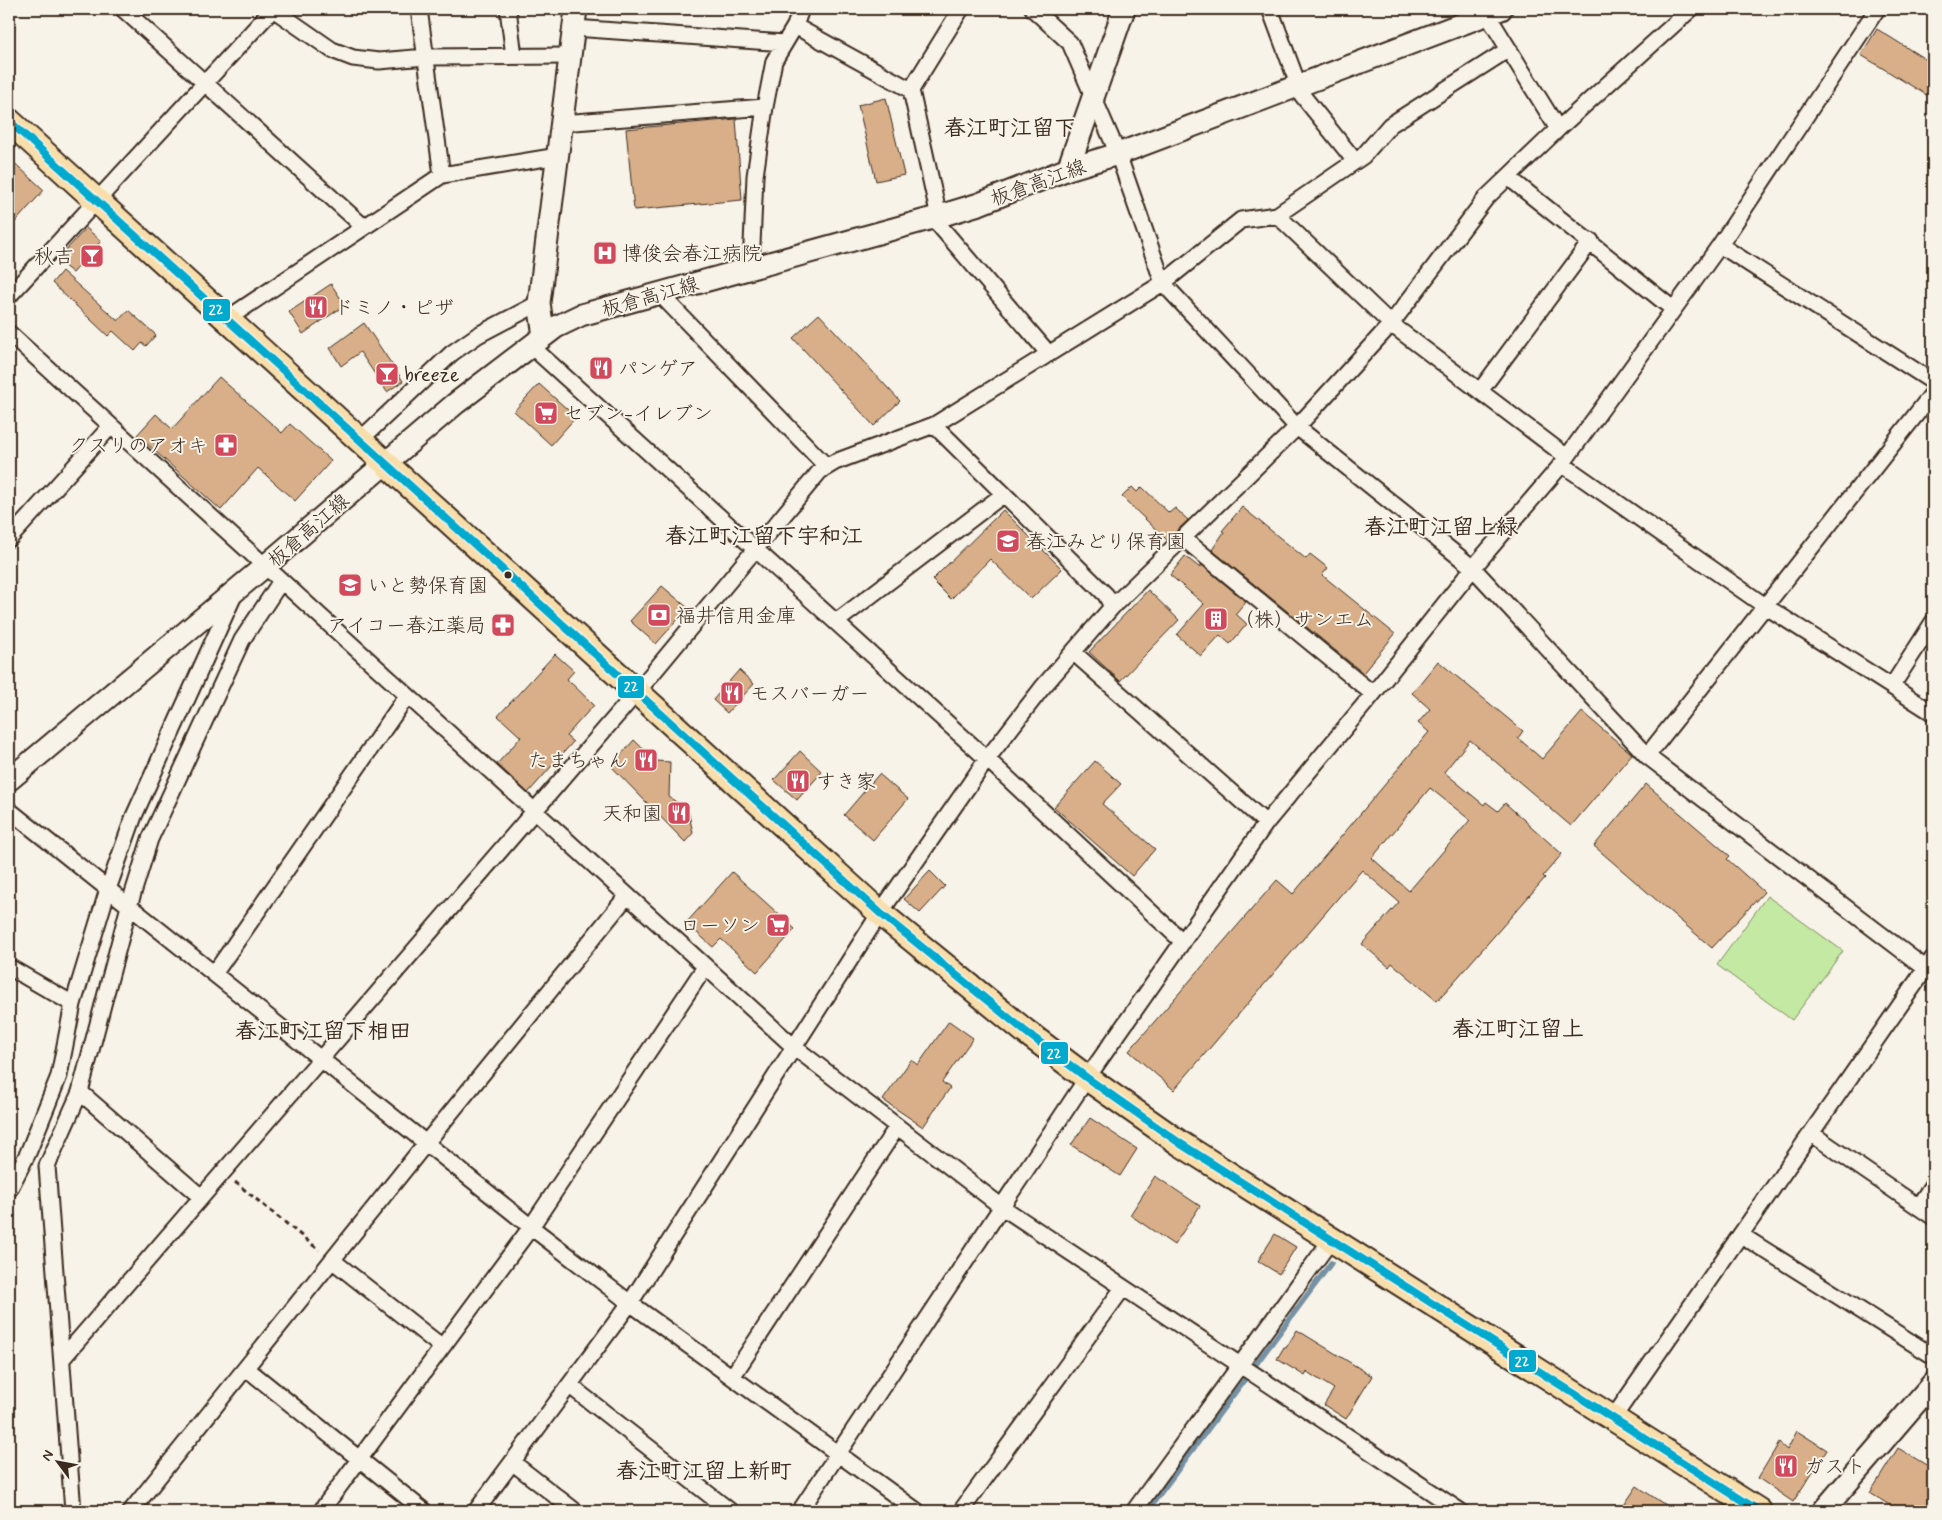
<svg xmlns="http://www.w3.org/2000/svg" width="1942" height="1520" font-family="Mynerve,'Klee One',sans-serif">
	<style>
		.green { fill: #c4e9a3; stroke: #808a60 }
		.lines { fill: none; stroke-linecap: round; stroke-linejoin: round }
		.stream { stroke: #7591a3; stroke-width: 5.5 }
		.building { fill: #d8af89; stroke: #3b2a1e; fill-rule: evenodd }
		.street-casing { stroke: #3b2a1e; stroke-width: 19 }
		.secondary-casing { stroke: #3b2a1e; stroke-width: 25 }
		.primary-casing { stroke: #3b2a1e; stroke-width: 28 }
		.path { stroke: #3b2a1e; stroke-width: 3; stroke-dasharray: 5 4; stroke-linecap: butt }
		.street { stroke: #f7f3e8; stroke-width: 15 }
		.secondary { stroke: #f7f3e8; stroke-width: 21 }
		.primary { stroke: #f8deab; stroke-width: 24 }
		.bus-1-casing { stroke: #f7f3e8; stroke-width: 11 }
		.bus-1 { stroke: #00a9ce; stroke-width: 8 }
		.bus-dot { fill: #3b2a1e; stroke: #f7f3e8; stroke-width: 2 }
		.labels { text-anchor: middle; stroke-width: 4; stroke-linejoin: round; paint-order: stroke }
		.street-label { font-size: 20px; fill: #3b2a1e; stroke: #f7f3e8 }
		.poi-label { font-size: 20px; fill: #3b2a1e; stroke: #f7f3e8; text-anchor: start }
		.quarter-label { font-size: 22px; font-weight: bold; fill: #3b2a1e; stroke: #f7f3e8 }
		.line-badge { stroke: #f7f3e8; stroke-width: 2 }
		.badge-label { font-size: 14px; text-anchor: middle; font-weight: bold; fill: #fff }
	</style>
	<rect width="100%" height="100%" fill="#f7f3e8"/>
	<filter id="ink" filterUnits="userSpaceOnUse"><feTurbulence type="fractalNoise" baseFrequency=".02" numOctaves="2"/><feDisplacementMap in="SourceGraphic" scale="10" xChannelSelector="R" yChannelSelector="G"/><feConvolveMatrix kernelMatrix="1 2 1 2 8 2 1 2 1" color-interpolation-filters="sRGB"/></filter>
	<g filter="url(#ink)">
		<path class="green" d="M1767 896 1843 951 1792 1020 1717 965Z"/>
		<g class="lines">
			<path class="stream" d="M1147 1511 1331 1263"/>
		</g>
		<path class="building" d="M1877 29 1933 64V99L1861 55Z
			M886 98 904 175 876 181 858 105Z
			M736 119 742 200 634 210 626 129Z
			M9 158 44 190 9 229Z
			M86 228 101 241 73 273 57 260Z
			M62 271 118 321 128 310 156 335 146 346 142 343 135 351 113 331 108 336 52 283Z
			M331 284 345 305 303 334 289 312Z
			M819 314 900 401 874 426 793 338Z
			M364 323 403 381 387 392 360 352 341 366 330 348Z
			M219 377 282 433 290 424 331 461 295 501 258 468 221 510 137 435 156 414 172 429Z
			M539 384 576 417 551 445 514 411Z
			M1132 487 1137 492 1142 487 1169 513 1175 508 1188 520 1167 540 1122 497Z
			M1242 507 1306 559 1310 554 1328 568 1322 575 1395 634 1363 673 1212 550 1224 532 1222 531Z
			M1003 510 1062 569 1031 599 990 559 951 599 932 580Z
			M1185 556 1200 568 1202 565 1246 602 1236 614 1247 624 1230 644 1220 635 1201 656 1177 635 1204 604 1170 575Z
			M662 586 688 608 656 644 630 621Z
			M1148 590 1179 620 1120 681 1089 652Z
			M555 654 574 671 567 679 594 705 566 736 573 742 528 793 497 764 521 737 498 716Z
			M1438 661 1523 731 1518 738 1542 759 1582 712 1632 754 1571 826 1470 740 1444 772 1484 805 1486 802 1498 811 1505 803 1562 854 1543 876 1545 878 1437 1001 1392 963 1389 967 1362 944 1399 902 1362 870 1174 1090 1129 1051 1277 880 1293 894 1429 732 1418 723 1430 709 1412 693ZM1430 788 1470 820 1409 891 1372 858Z
			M739 670 754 684 727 713 713 700Z
			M634 740 656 761 670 762 669 797 688 810 693 833 685 842 611 766Z
			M800 751 822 772 797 800 774 780Z
			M1095 761 1121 784 1102 804 1155 849 1132 876 1054 807Z
			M879 774 908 799 873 840 844 815Z
			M1646 784 1730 856 1727 859 1764 892 1712 948 1594 846Z
			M930 871 945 886 920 913 904 899Z
			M732 872 795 929 757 972 721 939 713 947 686 923Z
			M949 1021 973 1038 942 1082 950 1088 923 1127 883 1100 911 1060 918 1065Z
			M1090 1118 1137 1149 1120 1176 1071 1145Z
			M1155 1176 1200 1206 1174 1245 1130 1215Z
			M1275 1234 1296 1247 1279 1274 1258 1261Z
			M1297 1330 1372 1376 1346 1419 1324 1405 1334 1389 1307 1372 1305 1376 1277 1359 1284 1347 1286 1348Z
			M1797 1431 1827 1450 1793 1502 1758 1478 1779 1443 1787 1450Z
			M1898 1448 1933 1469V1511H1899L1870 1493Z
			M1637 1486 1674 1511H1620Z"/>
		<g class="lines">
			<g class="street-casing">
				<path id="street" d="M123 9 364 227
					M419 9 442 175
					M508 9 514 56
					M1033 9 1070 43 1118 154 1163 283 1297 427 1473 568 1647 756 1933 974
					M1270 9 1302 95 1355 161
					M1487 14 1558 129
					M795 26 911 90
					M574 28 785 43
					M562 123 765 107
					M1508 177 1673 309
					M1277 215 1391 324 1567 457
					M939 217 911 90 961 9
					M933 218 1049 354
					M1720 245 1933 382
					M751 267 755 176 765 107 774 61 795 26 801 9
					M659 293 827 467
					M9 296 273 9 332 50 353 58 379 61 426 57 570 56
					M227 319 442 175 558 156
					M9 333 794 1047 1002 1207 1460 1511
					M531 346 987 759 1183 942
					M1480 391 1591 241
					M934 425 1106 595 1112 607
					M360 440 452 353 478 335 539 303
					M1562 464 1765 606 1933 713
					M1183 538 1373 694
					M9 539 111 426
					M836 622 1004 494
					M1073 652 1266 823
					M1892 686 1933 622
					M1647 756 1933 393
					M9 810 531 1227 630 1303 917 1511
					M9 967 73 1004
					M214 974 407 696
					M80 1092 201 1197
					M1812 1134 1933 1217
					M9 1190 28 1153 59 1076 73 1004 108 889 134 816 235 593
					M1918 1207 1933 1184
					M1741 1235 1933 1356
					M332 1260 442 1347
					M62 1359 637 692 820 471 835 462 934 425 1163 283 1241 220 1277 215 1363 156 1390 125 1509 49
					M246 1368 424 1511
					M732 1377 897 1127
					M569 1385 730 1511
					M1613 1418 1933 958
					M512 1462 575 1511
					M73 1511 47 1166 80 1092 129 906 150 839 242 640 281 581
					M131 1511 426 1143 627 896
					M321 1511 531 1227 705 967
					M476 1511 630 1303 880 913 987 759 1042 688 1112 607 1297 427 1391 324 1486 198 1558 129 1691 9
					M800 1511 1087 1078 1266 823 1373 694 1473 568 1562 464 1720 245 1877 9
					M961 1511 1123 1288
					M1134 1511 1331 1240"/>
			</g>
			<g class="secondary-casing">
				<path id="secondary" d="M1068 169 1124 9
					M544 336 539 303 576 9
					M9 780 265 566 455 404 556 327 581 315 933 218 979 204 1068 169 1118 154 1501 9
					M1823 1511 1933 1383"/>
			</g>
			<g class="primary-casing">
				<path id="primary" d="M9 121 880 913 1026 1032 1087 1078 1181 1144 1759 1511"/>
			</g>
			<path class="path" d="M235 1182 319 1250"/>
			<use href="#street" class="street"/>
			<use href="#secondary" class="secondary"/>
			<use href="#primary" class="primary"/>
			<g class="bus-1-casing">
				<path id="bus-1" d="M9 121 880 913 1026 1032 1087 1078 1181 1144 1759 1511"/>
			</g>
			<use href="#bus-1" class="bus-1"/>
		</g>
	</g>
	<defs>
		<g id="hospital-square" transform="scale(1.25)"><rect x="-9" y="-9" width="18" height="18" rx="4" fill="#d1495b" stroke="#f7f3e8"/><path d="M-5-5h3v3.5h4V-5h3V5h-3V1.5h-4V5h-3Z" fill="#fff"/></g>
		<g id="bar-square" transform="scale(1.25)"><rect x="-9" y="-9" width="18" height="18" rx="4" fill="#d1495b" stroke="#f7f3e8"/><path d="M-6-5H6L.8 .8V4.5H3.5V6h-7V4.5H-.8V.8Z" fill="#fff"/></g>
		<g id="restaurant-square" transform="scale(1.25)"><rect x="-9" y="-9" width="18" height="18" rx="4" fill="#d1495b" stroke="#f7f3e8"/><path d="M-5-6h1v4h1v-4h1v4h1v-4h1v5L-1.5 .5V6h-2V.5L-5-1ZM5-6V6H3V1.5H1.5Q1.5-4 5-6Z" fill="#fff"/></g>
		<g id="supermarket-square" transform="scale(1.25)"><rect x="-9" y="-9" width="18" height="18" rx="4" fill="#d1495b" stroke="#f7f3e8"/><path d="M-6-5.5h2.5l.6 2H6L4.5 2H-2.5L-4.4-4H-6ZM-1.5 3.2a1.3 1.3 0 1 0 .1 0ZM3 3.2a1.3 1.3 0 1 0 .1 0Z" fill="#fff"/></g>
		<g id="pharmacy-square" transform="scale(1.25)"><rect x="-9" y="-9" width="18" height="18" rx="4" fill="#d1495b" stroke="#f7f3e8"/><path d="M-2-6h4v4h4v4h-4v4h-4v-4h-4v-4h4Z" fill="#fff"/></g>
		<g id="school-square" transform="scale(1.25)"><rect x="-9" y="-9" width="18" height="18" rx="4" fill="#d1495b" stroke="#f7f3e8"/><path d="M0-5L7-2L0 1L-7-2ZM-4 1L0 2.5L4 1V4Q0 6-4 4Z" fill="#fff"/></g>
		<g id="bank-square" transform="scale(1.25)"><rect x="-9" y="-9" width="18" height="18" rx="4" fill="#d1495b" stroke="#f7f3e8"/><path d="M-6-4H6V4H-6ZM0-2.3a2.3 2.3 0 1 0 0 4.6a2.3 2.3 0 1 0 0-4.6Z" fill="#fff"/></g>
		<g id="building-square" transform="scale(1.25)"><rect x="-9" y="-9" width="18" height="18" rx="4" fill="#d1495b" stroke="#f7f3e8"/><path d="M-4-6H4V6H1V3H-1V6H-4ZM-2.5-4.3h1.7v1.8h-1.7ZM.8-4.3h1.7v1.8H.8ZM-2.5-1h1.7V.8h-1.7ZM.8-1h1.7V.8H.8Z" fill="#fff"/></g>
	</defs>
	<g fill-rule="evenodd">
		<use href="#hospital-square" x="605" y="253"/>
		<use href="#bar-square" x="92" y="256"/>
		<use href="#restaurant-square" x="316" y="307"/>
		<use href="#restaurant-square" x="601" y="368"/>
		<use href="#bar-square" x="387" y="374"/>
		<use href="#supermarket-square" x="546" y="413"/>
		<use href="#pharmacy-square" x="226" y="445"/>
		<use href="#school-square" x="1008" y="541"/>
		<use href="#school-square" x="350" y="585"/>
		<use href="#bank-square" x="659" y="615"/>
		<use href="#building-square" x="1216" y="619"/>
		<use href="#pharmacy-square" x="503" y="625"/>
		<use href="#restaurant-square" x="732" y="693"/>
		<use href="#restaurant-square" x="646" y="760"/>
		<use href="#restaurant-square" x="798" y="781"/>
		<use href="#restaurant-square" x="679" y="813"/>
		<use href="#supermarket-square" x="778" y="925"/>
		<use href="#restaurant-square" x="1786" y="1466"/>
	</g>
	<circle class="bus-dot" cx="508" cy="575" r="4.5"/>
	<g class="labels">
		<g class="street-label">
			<text transform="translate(1038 182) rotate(-20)" y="7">板倉高江線</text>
			<text transform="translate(650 296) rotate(-16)" y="7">板倉高江線</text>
			<text transform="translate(308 530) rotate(-41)" y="7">板倉高江線</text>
		</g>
		<g class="poi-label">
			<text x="622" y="260">博俊会春江病院</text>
			<text x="74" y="263" text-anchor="end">秋吉</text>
			<text x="334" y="314">ドミノ・ピザ</text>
			<text x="618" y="375">パンゲア</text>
			<text x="404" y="381">breeze</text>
			<text x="564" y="420">セブン-イレブン</text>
			<text x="208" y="452" text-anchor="end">クスリのアオキ</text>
			<text x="1026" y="548">春江みどり保育園</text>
			<text x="368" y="592">いと勢保育園</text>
			<text x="676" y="622">福井信用金庫</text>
			<text x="1234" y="626">（株）サンエム</text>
			<text x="486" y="632" text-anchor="end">アイコー春江薬局</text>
			<text x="750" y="700">モスバーガー</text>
			<text x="628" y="767" text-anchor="end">たまちゃん</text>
			<text x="816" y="788">すき家</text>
			<text x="662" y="820" text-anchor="end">天和園</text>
			<text x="760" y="932" text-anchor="end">ローソン</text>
			<text x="1804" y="1473">ガスト</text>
		</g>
		<g class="quarter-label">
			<text x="1010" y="135">春江町江留下</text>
			<text x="1441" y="534">春江町江留上緑</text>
			<text x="764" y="543">春江町江留下宇和江</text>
			<text x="1518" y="1036">春江町江留上</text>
			<text x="323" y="1038">春江町江留下相田</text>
			<text x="704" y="1478">春江町江留上新町</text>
		</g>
	</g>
	<g class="line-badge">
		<rect x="202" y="298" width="29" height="24" rx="5" fill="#00a9ce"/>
		<rect x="617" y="675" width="28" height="24" rx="5" fill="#00a9ce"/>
		<rect x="1040" y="1041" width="29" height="24" rx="5" fill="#00a9ce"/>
		<rect x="1508" y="1349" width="29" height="24" rx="5" fill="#00a9ce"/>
	</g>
	<g class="badge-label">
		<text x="216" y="314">22</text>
		<text x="631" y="691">22</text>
		<text x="1054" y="1058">22</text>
		<text x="1522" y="1366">22</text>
	</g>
	<rect width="1942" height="1520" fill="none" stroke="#f7f3e8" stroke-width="30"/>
	<rect x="15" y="15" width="1912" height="1490" fill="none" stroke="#3b2a1e" stroke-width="2" filter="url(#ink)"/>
	<g transform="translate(58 1462) rotate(302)" stroke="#f7f3e8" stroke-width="4" paint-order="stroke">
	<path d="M0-4L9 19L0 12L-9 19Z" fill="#3b2a1e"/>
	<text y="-8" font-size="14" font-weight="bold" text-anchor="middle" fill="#3b2a1e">N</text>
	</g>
</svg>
